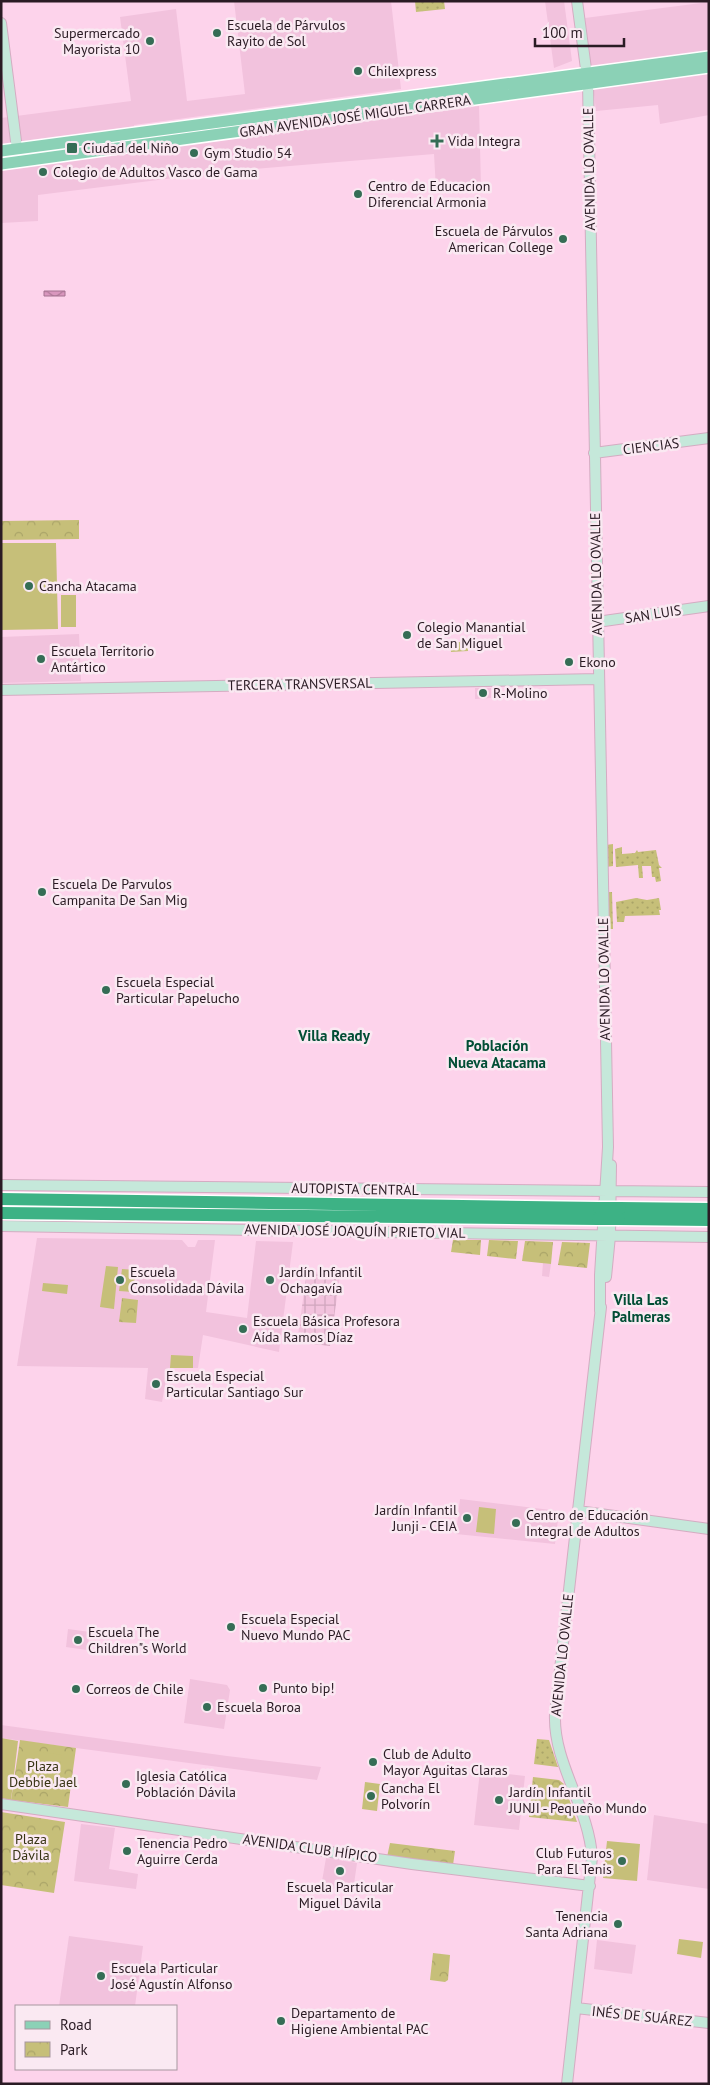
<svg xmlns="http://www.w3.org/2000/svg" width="710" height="2085" font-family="'PT Sans',sans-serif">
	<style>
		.built { fill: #f2c2dd }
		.industrial { fill: url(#industrial-grid) }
		.grass { fill: url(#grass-dots) }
		.park { fill: url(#park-crowns) }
		.pitch { fill: #c6bf79 }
		.water { fill: url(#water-waves); stroke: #a47290 }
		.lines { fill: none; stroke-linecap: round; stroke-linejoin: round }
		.secondary-casing { stroke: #d4acc2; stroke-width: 12 }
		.primary-casing { stroke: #fff; stroke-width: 14 }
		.highway-casing { stroke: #fff; stroke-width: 15 }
		.secondary { stroke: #c5e8da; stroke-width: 10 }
		.primary { stroke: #8bd1b6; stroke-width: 11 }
		.highway { stroke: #3db285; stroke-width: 12 }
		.highway-bridge-casing { stroke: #fff; stroke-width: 15; stroke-linecap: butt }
		.highway-bridge { stroke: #3db285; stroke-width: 12 }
		.poi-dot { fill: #356d55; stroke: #fae9f2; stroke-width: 2 }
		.labels { text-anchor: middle; stroke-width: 5; stroke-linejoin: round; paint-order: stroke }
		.poi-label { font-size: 14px; fill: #2a1b24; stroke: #fae9f2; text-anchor: start }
		.street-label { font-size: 14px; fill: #2a1b24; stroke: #fae9f2 }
		.park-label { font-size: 14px; fill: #383414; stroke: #fae9f2 }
		.neighbourhood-label { font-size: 15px; font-weight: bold; fill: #014e35; stroke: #fae9f2 }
	</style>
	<defs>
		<pattern id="industrial-grid" width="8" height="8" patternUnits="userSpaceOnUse" patternTransform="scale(1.25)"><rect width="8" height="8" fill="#f2c2dd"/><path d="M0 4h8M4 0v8" fill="none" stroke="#d0a6be"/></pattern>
		<pattern id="grass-dots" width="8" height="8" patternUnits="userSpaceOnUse" patternTransform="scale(1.25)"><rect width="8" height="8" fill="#c6bf79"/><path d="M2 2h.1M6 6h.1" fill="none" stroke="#aaa468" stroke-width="1.8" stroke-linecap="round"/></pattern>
		<pattern id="park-crowns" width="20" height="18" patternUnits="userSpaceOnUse" patternTransform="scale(1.25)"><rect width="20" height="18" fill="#c6bf79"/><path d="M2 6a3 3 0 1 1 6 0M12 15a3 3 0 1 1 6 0" fill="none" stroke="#aaa468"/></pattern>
		<pattern id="water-waves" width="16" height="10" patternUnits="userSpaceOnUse" patternTransform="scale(1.25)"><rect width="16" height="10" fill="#d997be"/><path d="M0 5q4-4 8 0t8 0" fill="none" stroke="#b07a9a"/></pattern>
	</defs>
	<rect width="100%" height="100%" fill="#fdd3eb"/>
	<path class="built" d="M234 1H391L401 89 134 125 139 151 479 106 481 187 436 189 434 154 230 171 38 195V221L1 223V118L131 101 120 17 176 9 187 101 245 94Z
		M545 1H564L572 61 554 68Z
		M709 2V115L660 124 658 105 596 111 585 18Z
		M79 634 81 681 1 683V637Z
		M475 688H491V698L475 699Z
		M37 1238 182 1240 188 1247H195L198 1240H215L206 1312 247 1318 256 1241 293 1242 279 1352 203 1335 198 1368H168L162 1402 145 1399 148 1368 17 1366Z
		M543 1263 551 1264 549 1277 542 1276Z
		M460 1499 559 1511 555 1544 456 1534Z
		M68 1629 90 1632 87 1650 66 1647Z
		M190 1679 227 1685 230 1690 224 1729 184 1723Z
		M1 1725 227 1756 321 1767 317 1780 249 1771 1 1738Z
		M480 1771 525 1776 519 1830 474 1825Z
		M654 1815 709 1824V1889L647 1880Z
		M81 1824 115 1828 109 1869 138 1874 136 1889 74 1881Z
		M326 1858 357 1863 353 1891 321 1887Z
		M69 1936 143 1946 135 2006H59Z
		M597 1940 636 1945 632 1974 594 1969Z"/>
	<path class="industrial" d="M307 1271 340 1276 330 1346 297 1342Z"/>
	<path class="grass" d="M415 1H444L445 9 416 12Z
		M613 844V866L606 867V845Z
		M622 847V854L635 853 637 850 638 852 656 850 659 865 662 868H659L661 881 656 882 655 877H652L651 866H642L643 878H639L638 865 616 867 615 849Z
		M607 892H612L613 929H607Z
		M636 898 647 900 659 898 661 910H659L660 915 625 916 624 922H617L616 902Z
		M537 1739 549 1740 558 1767 534 1764Z"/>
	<path class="park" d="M79 520V539L1 540V521Z
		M453 1240H481L480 1255 451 1252Z
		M489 1240 518 1241 516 1259 487 1256Z
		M525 1241 553 1242 551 1264 522 1261Z
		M562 1242 590 1243 587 1268 558 1265Z
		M122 1298 138 1300 136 1323 119 1322Z
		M20 1740 76 1748 68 1807 11 1800Z
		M533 1777 559 1780 564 1784 577 1822 529 1817Z
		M1 1812 65 1822 54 1893 1 1885Z
		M390 1843 455 1851 453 1865 387 1857Z
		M433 1953 450 1955 448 1980 445 1982 430 1980Z"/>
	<path class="pitch" d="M1 543H56L58 629 1 630Z
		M61 595H76V627H61Z
		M450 642H468V651L451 652Z
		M106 1266 118 1267 114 1309 100 1307Z
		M122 1269 136 1270 133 1292 119 1291Z
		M43 1283 68 1285 67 1294 42 1291Z
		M171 1355 193 1356V1368H170Z
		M479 1507 496 1509 494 1534 476 1532Z
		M1 1738 18 1741 11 1800 1 1798Z
		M35 1751 62 1755 59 1771 33 1767Z
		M365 1782 380 1784 377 1811 362 1809Z
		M607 1841 640 1844 637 1881 603 1878Z
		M679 1939 703 1942 701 1958 677 1954Z"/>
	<path class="water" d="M44 291H65V296H44Z"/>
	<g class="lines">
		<g class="secondary-casing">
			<path id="secondary" d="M577 1 588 84 608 1147 600 1275V1311
				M1 23 17 149
				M594 453 709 438
				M597 622 709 606
				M1 690 598 679
				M1 1185 709 1192
				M1 1226 709 1237
				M606 1277 610 1236 611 1165
				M578 1511 709 1529
				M1 1804 412 1864 590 1886
				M576 2008 709 2023
				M567 2084 592 1857C589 1807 553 1764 555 1714L601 1307"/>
		</g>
		<g class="primary-casing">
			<path id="primary" d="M1 151 709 57
				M1 164 709 67"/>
		</g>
		<g class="highway-casing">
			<path id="highway" d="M1 1199 599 1208
				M620 1208 709 1209
				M1 1213 598 1219
				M619 1219 709 1220"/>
		</g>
		<use href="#secondary" class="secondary"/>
		<use href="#primary" class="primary"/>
		<use href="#highway" class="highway"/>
		<g class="highway-bridge-casing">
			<path id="highway-bridge" d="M599 1208H620
				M598 1219H619"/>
		</g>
		<use href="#highway-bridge" class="highway-bridge"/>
	</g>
	<g class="poi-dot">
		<circle cx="217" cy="33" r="5"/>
		<circle cx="150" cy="41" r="5"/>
		<circle cx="358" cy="71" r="5"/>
		<path d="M434.5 133.5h5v5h5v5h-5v5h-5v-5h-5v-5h5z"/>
		<rect x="66" y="142" width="12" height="12" rx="2.5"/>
		<circle cx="194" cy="153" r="5"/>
		<circle cx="43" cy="172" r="5"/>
		<circle cx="358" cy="194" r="5"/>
		<circle cx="563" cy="239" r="5"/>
		<circle cx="29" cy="586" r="5"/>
		<circle cx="407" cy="635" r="5"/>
		<circle cx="41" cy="659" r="5"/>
		<circle cx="569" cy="662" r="5"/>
		<circle cx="483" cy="693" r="5"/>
		<circle cx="42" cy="892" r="5"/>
		<circle cx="106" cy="990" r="5"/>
		<circle cx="120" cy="1280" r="5"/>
		<circle cx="270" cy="1280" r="5"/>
		<circle cx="243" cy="1329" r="5"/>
		<circle cx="156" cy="1384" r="5"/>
		<circle cx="467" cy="1518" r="5"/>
		<circle cx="516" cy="1523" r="5"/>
		<circle cx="231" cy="1627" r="5"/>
		<circle cx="78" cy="1640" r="5"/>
		<circle cx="263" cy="1688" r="5"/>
		<circle cx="76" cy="1689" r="5"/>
		<circle cx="207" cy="1707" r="5"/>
		<circle cx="373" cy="1762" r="5"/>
		<circle cx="126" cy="1784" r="5"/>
		<circle cx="371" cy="1796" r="5"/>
		<circle cx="499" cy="1800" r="5"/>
		<circle cx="127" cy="1851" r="5"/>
		<circle cx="622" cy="1861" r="5"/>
		<circle cx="340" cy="1871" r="5"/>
		<circle cx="618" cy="1924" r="5"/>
		<circle cx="101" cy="1976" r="5"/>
		<circle cx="281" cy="2021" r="5"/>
	</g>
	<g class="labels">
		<g class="poi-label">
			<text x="227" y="30">Escuela de Párvulos<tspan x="227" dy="16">Rayito de Sol</tspan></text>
			<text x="140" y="38" text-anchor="end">Supermercado<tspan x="140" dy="16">Mayorista 10</tspan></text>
			<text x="368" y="76">Chilexpress</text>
			<text x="448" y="146">Vida Integra</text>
			<text x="83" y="153">Ciudad del Niño</text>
			<text x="204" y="158">Gym Studio 54</text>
			<text x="53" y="177">Colegio de Adultos Vasco de Gama</text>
			<text x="368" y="191">Centro de Educacion<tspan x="368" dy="16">Diferencial Armonia</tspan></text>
			<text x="553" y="236" text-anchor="end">Escuela de Párvulos<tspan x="553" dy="16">American College</tspan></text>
			<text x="39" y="591">Cancha Atacama</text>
			<text x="417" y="632">Colegio Manantial<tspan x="417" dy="16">de San Miguel</tspan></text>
			<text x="51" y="656">Escuela Territorio<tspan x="51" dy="16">Antártico</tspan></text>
			<text x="579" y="667">Ekono</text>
			<text x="493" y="698">R-Molino</text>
			<text x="52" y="889">Escuela De Parvulos<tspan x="52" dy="16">Campanita De San Mig</tspan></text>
			<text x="116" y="987">Escuela Especial<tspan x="116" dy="16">Particular Papelucho</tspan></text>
			<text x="130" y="1277">Escuela<tspan x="130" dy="16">Consolidada Dávila</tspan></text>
			<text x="280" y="1277">Jardín Infantil<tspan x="280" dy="16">Ochagavía</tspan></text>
			<text x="253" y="1326">Escuela Básica Profesora<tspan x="253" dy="16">Aída Ramos Díaz</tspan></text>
			<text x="166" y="1381">Escuela Especial<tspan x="166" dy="16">Particular Santiago Sur</tspan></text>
			<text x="457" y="1515" text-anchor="end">Jardín Infantil<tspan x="457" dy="16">Junji - CEIA</tspan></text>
			<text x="526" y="1520">Centro de Educación<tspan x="526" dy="16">Integral de Adultos</tspan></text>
			<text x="241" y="1624">Escuela Especial<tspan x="241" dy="16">Nuevo Mundo PAC</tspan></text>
			<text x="88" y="1637">Escuela The<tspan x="88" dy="16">Children"s World</tspan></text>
			<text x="273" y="1693">Punto bip!</text>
			<text x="86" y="1694">Correos de Chile</text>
			<text x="217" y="1712">Escuela Boroa</text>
			<text x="383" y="1759">Club de Adulto<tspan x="383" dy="16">Mayor Aguitas Claras</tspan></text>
			<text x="136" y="1781">Iglesia Católica<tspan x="136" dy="16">Población Dávila</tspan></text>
			<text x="381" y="1793">Cancha El<tspan x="381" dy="16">Polvorín</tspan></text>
			<text x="509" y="1797">Jardín Infantil<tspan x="509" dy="16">JUNJI - Pequeño Mundo</tspan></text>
			<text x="137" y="1848">Tenencia Pedro<tspan x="137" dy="16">Aguirre Cerda</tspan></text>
			<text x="612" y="1858" text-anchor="end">Club Futuros<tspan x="612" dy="16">Para El Tenis</tspan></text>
			<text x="340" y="1892" text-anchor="middle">Escuela Particular<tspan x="340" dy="16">Miguel Dávila</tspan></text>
			<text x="608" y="1921" text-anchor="end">Tenencia<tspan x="608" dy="16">Santa Adriana</tspan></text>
			<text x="111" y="1973">Escuela Particular<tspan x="111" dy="16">José Agustín Alfonso</tspan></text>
			<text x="291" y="2018">Departamento de<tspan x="291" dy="16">Higiene Ambiental PAC</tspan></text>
		</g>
		<g class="street-label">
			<text transform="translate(355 116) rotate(-8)" y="5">GRAN AVENIDA JOSÉ MIGUEL CARRERA</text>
			<text transform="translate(589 169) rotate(-91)" y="5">AVENIDA LO OVALLE</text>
			<text transform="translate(651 446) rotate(-7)" y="5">CIENCIAS</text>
			<text transform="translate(596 574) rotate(-91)" y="5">AVENIDA LO OVALLE</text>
			<text transform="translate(653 614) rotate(-9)" y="5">SAN LUIS</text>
			<text transform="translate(300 684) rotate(-1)" y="5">TERCERA TRANSVERSAL</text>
			<text transform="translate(604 979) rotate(-91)" y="5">AVENIDA LO OVALLE</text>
			<text transform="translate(355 1189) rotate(1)" y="5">AUTOPISTA CENTRAL</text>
			<text transform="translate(355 1231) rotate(1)" y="5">AVENIDA JOSÉ JOAQUÍN PRIETO VIAL</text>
			<text transform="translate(562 1655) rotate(-84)" y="5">AVENIDA LO OVALLE</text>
			<text transform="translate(310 1848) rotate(8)" y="5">AVENIDA CLUB HÍPICO</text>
			<text transform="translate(642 2016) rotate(6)" y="5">INÉS DE SUÁREZ</text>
		</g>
		<g class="park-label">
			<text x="43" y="1771">Plaza<tspan x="43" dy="16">Debbie Jael</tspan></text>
			<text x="31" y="1844">Plaza<tspan x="31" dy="16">Dávila</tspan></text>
		</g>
		<g class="neighbourhood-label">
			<text x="334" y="1041">Villa Ready</text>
			<text x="497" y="1051">Población<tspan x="497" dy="17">Nueva Atacama</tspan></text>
			<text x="641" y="1305">Villa Las<tspan x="641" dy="17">Palmeras</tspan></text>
		</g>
	</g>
	<rect width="710" height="2085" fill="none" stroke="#2a1b24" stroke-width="5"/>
	<rect x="15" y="2005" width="162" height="65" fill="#fae9f2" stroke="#a797a0"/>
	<rect x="25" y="2021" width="25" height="8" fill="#8bd1b6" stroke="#a797a0"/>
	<text x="60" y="2030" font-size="15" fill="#2a1b24">Road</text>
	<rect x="25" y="2042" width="25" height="15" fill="url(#park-crowns)" stroke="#a797a0"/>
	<text x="60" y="2055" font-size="15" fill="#2a1b24">Park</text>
	<path d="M535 38v8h89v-8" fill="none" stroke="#2a1b24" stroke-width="2.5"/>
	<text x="542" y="38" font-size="15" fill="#2a1b24" stroke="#fae9f2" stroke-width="4" paint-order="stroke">100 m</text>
</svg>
